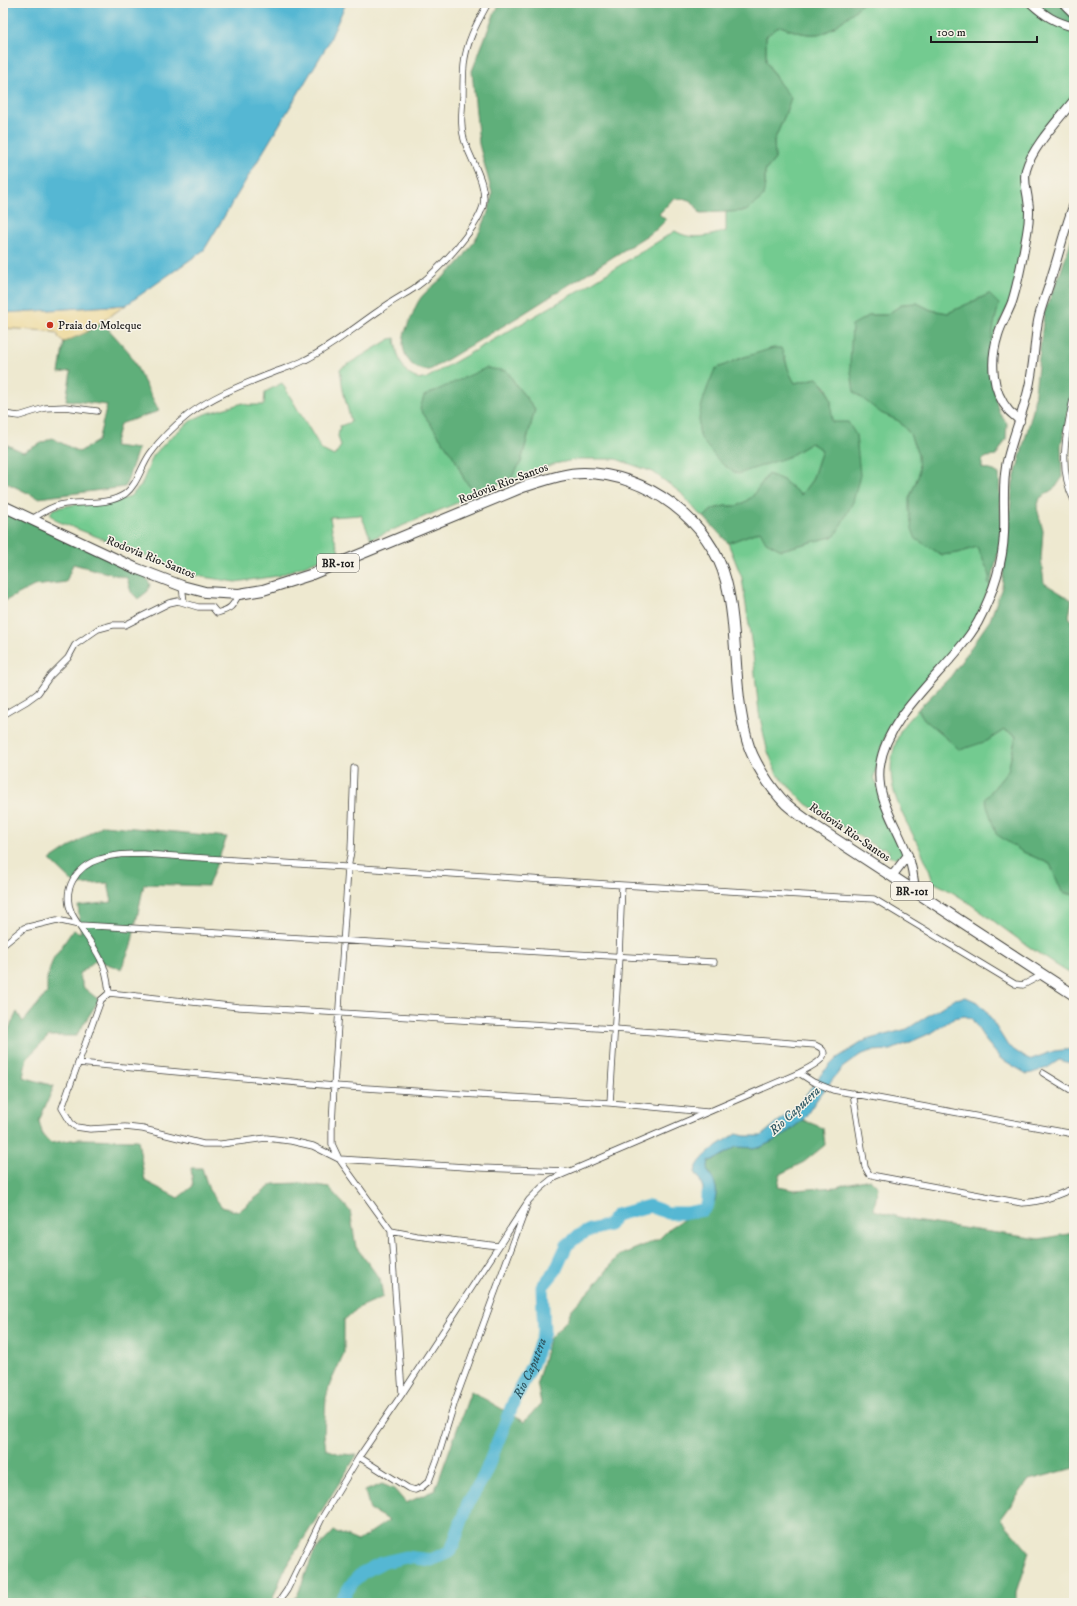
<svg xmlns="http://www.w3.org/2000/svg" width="1077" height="1606" font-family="'IM FELL DW Pica',serif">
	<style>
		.green { fill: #73cb90; stroke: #487456 }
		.forest { fill: #5eaf7a; stroke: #3d664b }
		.sand { fill: #eeda9e; stroke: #857b5d }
		.water { fill: #54b7d3; stroke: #386a78 }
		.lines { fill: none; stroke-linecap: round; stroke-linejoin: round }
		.river { stroke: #54b7d3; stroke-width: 13 }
		.street-casing { stroke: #3c3b37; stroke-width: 7 }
		.secondary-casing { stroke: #3c3b37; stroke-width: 10 }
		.highway-casing { stroke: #3c3b37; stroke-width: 12 }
		.street { stroke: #fff; stroke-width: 5.5 }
		.secondary { stroke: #fff; stroke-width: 8 }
		.highway { stroke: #fff; stroke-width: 10 }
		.poi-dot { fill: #c8321e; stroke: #f7f3e8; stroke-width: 1.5 }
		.labels { text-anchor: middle; stroke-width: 3; stroke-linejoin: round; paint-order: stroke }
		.shield { fill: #f7f3e8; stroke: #5e5c59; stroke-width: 1 }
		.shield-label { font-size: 11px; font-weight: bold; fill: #1c1c1c }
		.poi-label { font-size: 12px; fill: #1c1c1c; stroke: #f7f3e8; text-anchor: start }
		.street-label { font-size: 12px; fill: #1c1c1c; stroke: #f7f3e8 }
		.water-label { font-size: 13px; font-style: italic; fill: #325a65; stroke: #f7f3e8 }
	</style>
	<rect width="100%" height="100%" fill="#f7f3e8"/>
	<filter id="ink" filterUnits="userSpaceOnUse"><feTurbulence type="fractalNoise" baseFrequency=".025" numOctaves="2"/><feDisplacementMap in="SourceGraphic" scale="8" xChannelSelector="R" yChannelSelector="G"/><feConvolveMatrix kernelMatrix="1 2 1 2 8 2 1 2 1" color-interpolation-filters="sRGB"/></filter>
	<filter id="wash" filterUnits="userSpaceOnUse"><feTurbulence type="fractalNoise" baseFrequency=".012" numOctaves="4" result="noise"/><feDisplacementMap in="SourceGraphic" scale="16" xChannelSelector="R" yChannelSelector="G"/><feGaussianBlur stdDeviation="0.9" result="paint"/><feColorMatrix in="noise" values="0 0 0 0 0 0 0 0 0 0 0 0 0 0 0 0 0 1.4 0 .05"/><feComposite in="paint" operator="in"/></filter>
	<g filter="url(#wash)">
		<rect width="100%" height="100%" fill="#eee9d0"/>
		<path class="green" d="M863 3H1028L1036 14 1074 28V94L1043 134 1026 163 1028 215 1011 301 996 330 990 349 993 327 989 294 948 313 931 310 917 303 903 304 886 315H870L881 413 899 421 910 434 918 455 919 474 909 499 930 547 942 555 958 553 977 546 990 575 991 584 972 628 909 704 885 737 874 777 904 854C897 858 894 859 887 855L889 851 883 847 880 849 806 804 777 774 767 749 759 713 753 654 742 578 728 543 760 531 781 550 834 536 831 401 827 388 817 378 795 383 789 373 785 357 755 355 741 358 708 387 699 425 788 457 811 443 822 450 812 480 801 495 783 480 768 474 752 497 738 506H725L713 509 704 517 699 514 681 493 653 472 616 459H579L554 464 510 480 521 462 535 409 516 385 507 371 420 409 455 459 464 479 476 495 371 539 361 515 330 517 332 530 339 552 278 576 235 582 197 576 57 521 50 514 53 509 71 505 106 502 128 498 141 486 153 456 170 438 192 420 205 414 243 403 247 405H264L265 392 282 383 322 450 334 456 341 446 338 436 340 426 351 422 343 390 340 369 390 339 395 338C396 351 401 373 416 378 419 379 423 378 425 379L580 290 675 231C691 241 710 236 726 231V212L746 211 765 184V171L775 159 774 141 785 115 790 98 777 80 766 61V36L780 26C794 31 808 37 823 33 832 31 856 10 863 3Z
			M918 709 924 719 987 741 1004 730 1016 736 1008 771 985 799 1021 851 1050 864 1062 892 1074 895V976C1052 963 1030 948 1010 933 985 915 961 895 933 882 917 824 870 792 902 728 906 721 913 715 918 709Z"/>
		<path class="forest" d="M501 3H863C856 10 832 31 823 33 808 37 794 31 780 26L766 36V61L777 80 791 98 785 115 774 141 775 159 765 171V184L763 197 746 211 700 213C692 199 689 198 673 199L659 214 666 220 657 229 523 314 430 370C418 371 411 366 406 356 399 341 406 329 412 316 415 308 418 300 424 294 436 282 451 273 462 259 476 240 490 217 492 193L479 144 472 71 495 12Z
			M1028 3H1074V26L1036 14Z
			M1074 232V384L1061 445 1062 478 1056 487 1040 498 1037 508 1043 531 1041 559 1044 583 1072 600 1069 616 1074 627V804L1070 807 1074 813V895L1062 892 1050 864 1021 851 996 834 985 799 1008 771 1016 736 1004 730 987 741 960 750 924 719 918 709 951 676 990 620 1002 587 1013 483 1033 410 1044 313 1061 271Z
			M989 294 999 304C991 335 986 364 995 395 999 410 996 410 1007 423L1006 439 996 456 987 457 982 460V468L994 471 999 474 1002 536 991 584 988 583 990 575 977 547 958 553 942 555 916 539 912 529 909 510V499L919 474 918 455 910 434 899 421 881 413 854 392 850 365 852 325 870 315H886L903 304 917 303 931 310 948 313Z
			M102 322 129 352 159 411 120 424 114 446 138 449 125 487 38 498 3 481V443L23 452 52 438 79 452 98 441 107 405 66 400 71 371 59 373 64 342Z
			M773 348H781C786 360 788 372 795 383L817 378C833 394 831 401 832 422H848L856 435 860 475 853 502 835 536 781 550 766 542 760 531 728 543 704 517 713 509 725 506H738L752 497 768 474 783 480 801 495 812 480 822 450 811 443 788 457 738 474C726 468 718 461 710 450 707 446 703 442 701 438 693 420 708 386 715 369L741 358Z
			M486 368 507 371 516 385 535 409 521 462 510 480 476 495 464 479 455 459 420 409 424 396Z
			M3 508 144 574 150 584 148 591 138 599 131 592 127 578 73 564 66 582 34 586 3 602Z
			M103 825 227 837 208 886 144 884 131 946 121 969 96 960 79 974 84 988 99 1000 76 1036H49L27 1058 23 1077 54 1086 39 1121 43 1136 51 1143 78 1139 138 1140 145 1181 178 1198 193 1186 191 1168H202L209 1190 222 1207 238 1212 273 1184 300 1183 329 1188 350 1211 356 1247 380 1279 383 1297 358 1308 344 1320V1353L330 1384 326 1398 324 1434 326 1449 340 1454 357 1455 285 1568 271 1603H3V1038L6 1035 17 1012 23 1022 47 993V978L53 959 73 930 81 933 78 906 112 902 108 883 76 885 50 860Z
			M803 1120 823 1128 825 1145 804 1162 780 1174 778 1187 794 1190 837 1187 846 1184 870 1179 878 1187 874 1210 914 1221 1039 1239 1074 1233V1468L1029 1480 1001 1519 1029 1552 1016 1592V1603H290L298 1594 314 1552 334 1531 358 1541 389 1520 370 1510 365 1491 382 1484 394 1489 406 1503 435 1490 471 1391 524 1422 541 1403 537 1383 549 1339 567 1320 571 1310 601 1278 618 1256 659 1239 670 1228 689 1216 709 1212C719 1195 719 1187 707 1170L709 1161 716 1159 736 1147 759 1148 781 1137Z"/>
		<path class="sand" d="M126 305 85 333 64 342 59 338 57 333 47 331 3 328V313Z"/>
		<path class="water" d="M3 3H346L328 44 204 250 126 305 3 313Z
			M966 997 977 1002 986 1011 1008 1046 1029 1060 1054 1051 1073 1049 1074 1064 1059 1060 1047 1068 1032 1073 1027 1074 1000 1058 986 1041 972 1019 965 1016 954 1018 933 1032 908 1043 891 1050 871 1051 860 1055 842 1068 818 1098 803 1120 781 1137 759 1148 736 1147 716 1159 709 1161 707 1170C719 1187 719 1195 709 1212L703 1210 706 1200 703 1193V1188L699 1178 695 1172C698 1156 723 1142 736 1134L745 1136H761L798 1105 823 1072 837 1058 866 1040 907 1029 954 999Z"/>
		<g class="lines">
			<path class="river" id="s1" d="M339 1603 353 1582 362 1573 381 1563 406 1557 431 1560 451 1551 468 1503 484 1476 514 1401 532 1365 544 1332 542 1287 555 1271 567 1245 578 1236 590 1230 609 1225 616 1215 649 1206 668 1213H687L703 1210 708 1204V1194"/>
		</g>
	</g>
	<g filter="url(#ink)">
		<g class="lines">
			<g class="street-casing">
				<path id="street" d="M1074 395C1067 428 1057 468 1074 500
					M3 414 19 416 45 408 65 407 97 411
					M32 519C40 514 50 507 60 505 81 500 105 507 125 494 137 485 141 467 150 454 160 440 174 426 188 415 214 395 245 384 275 372 285 368 296 365 305 360 331 347 355 327 380 310 390 302 402 296 413 289 434 275 476 231 483 206 488 183 470 160 464 139 460 125 462 111 463 96 463 86 463 75 464 65 466 42 477 23 488 3
					M182 586 184 602
					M3 715 27 701 38 693 50 676 68 658 75 645 98 629 113 625H125L169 603 178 601 198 607H212L217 613C231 609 232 607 239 594
					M3 945 24 928 57 920 79 925 714 962
					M109 993C108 981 106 969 100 958 92 942 80 929 72 914 61 890 76 866 100 859 114 854 128 854 143 854L622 885 874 899 1015 984 1023 985 1042 975
					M78 1063 334 1086 348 868 351 851 354 768
					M1043 1073 1074 1092
					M853 1093 865 1167 869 1174 876 1176 1022 1203C1041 1202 1056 1196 1074 1188
					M610 1103 619 956 622 885
					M567 1171 481 1168 339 1159 332 1144V1125L334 1086 610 1103 707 1112
					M391 1231 339 1159 313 1146 291 1141 266 1138 221 1144H203L143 1129 125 1127 90 1129 76 1127 71 1123 62 1108 101 1000 109 993 239 1007 615 1029 815 1045C839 1055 808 1068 799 1073
					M402 1393 391 1231 417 1236 498 1246
					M359 1457 408 1488 415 1490 422 1487 429 1481 437 1460 455 1401 526 1208
					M278 1603 287 1590 323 1516 359 1457 402 1394 529 1200 541 1188 552 1179 799 1073 813 1082 833 1090 1074 1134"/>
			</g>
			<g class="secondary-casing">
				<path id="secondary" d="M1031 3C1045 16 1055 22 1074 27
					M1063 3 1074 14
					M1020 421C1016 417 1012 414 1009 411 991 390 990 360 998 335 1001 324 1008 313 1012 302 1019 280 1023 256 1027 233 1029 222 1030 211 1028 200 1027 190 1023 180 1026 170 1032 147 1060 118 1074 100
					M892 876 908 855
					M915 892C914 879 913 868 908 856 897 825 875 799 880 765 888 711 952 668 978 622 992 595 1003 564 1004 533 1005 511 1002 488 1006 466 1011 441 1022 416 1028 391 1034 368 1034 344 1038 321 1041 305 1048 291 1052 275 1060 251 1065 227 1074 204"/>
			</g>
			<g class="highway-casing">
				<path id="highway" d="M3 506 135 568 182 586 205 592 239 594 263 590 310 575 523 487C543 481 563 473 584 473 646 473 711 521 726 581 739 633 732 688 747 740 752 760 771 789 786 804 795 812 805 819 815 826L1074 995"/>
			</g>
			<use href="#street" class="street"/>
			<use href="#secondary" class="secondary"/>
			<use href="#highway" class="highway"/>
		</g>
	</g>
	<circle class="poi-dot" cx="50" cy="325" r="4"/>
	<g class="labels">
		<g class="shield">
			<rect x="317" y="554" width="42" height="18" rx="3"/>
			<rect x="891" y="882" width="42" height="18" rx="3"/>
		</g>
		<g class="shield-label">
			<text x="338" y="567">BR-101</text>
			<text x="912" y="895">BR-101</text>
		</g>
		<g class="poi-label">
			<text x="58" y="329">Praia do Moleque</text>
		</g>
		<g class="street-label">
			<text transform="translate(503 483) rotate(-21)" y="4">Rodovia Rio-Santos</text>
			<text transform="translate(151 557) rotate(22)" y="4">Rodovia Rio-Santos</text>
			<text transform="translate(850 832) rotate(34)" y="4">Rodovia Rio-Santos</text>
		</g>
		<g class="water-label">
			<text transform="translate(794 1110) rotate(-43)" y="5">Rio Caputera</text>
			<text dy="5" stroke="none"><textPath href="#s1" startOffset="332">Rio Caputera</textPath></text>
		</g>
	</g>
	<rect width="1077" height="1606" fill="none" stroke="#f7f3e8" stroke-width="16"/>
	<path d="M931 36v6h106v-6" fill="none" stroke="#1c1c1c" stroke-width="2"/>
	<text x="937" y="36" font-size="12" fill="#1c1c1c" stroke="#f7f3e8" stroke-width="3" paint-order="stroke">100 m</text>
</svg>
